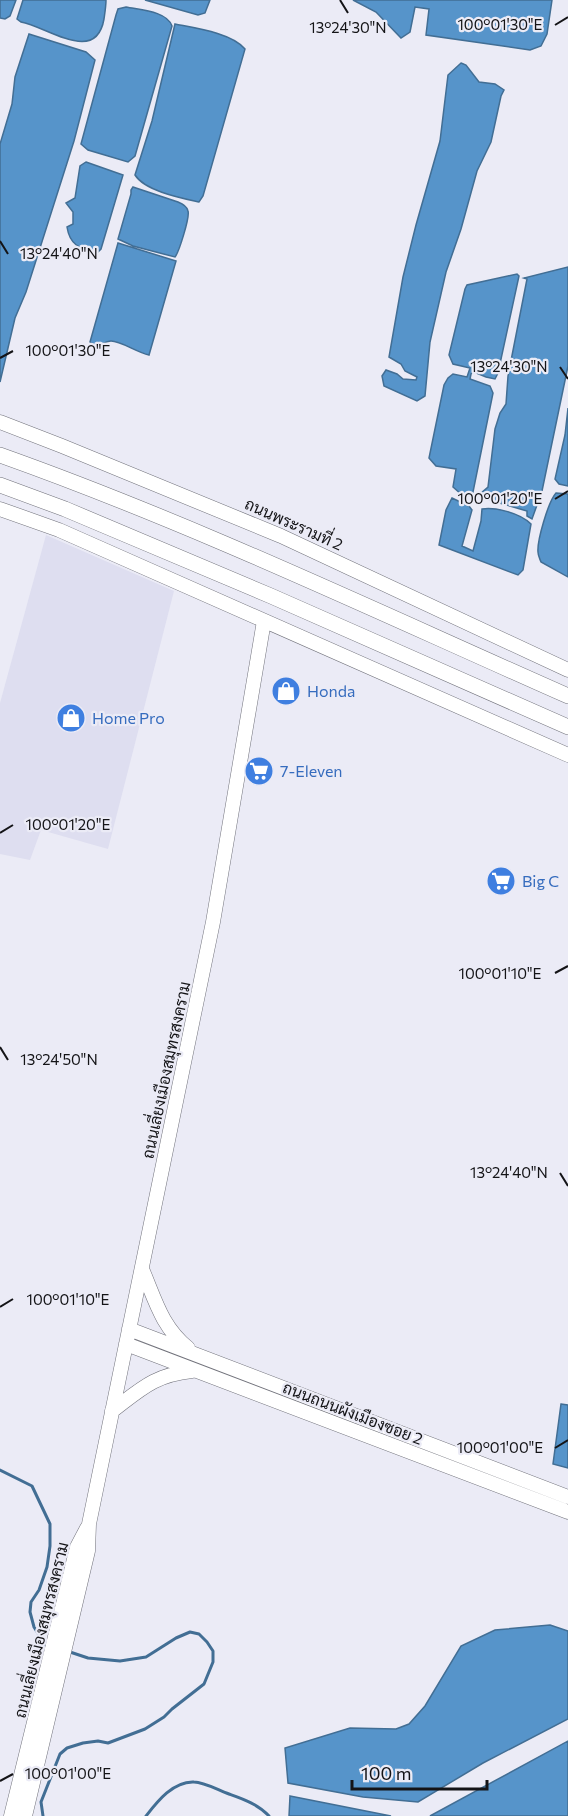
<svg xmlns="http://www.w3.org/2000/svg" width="568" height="1816" font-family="Commissioner,Sarabun,sans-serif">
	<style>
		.built { fill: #dedef0 }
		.water { fill: #5694ca; stroke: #426e94; stroke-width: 1.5 }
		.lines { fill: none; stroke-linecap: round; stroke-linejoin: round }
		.stream { stroke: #426e94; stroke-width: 3 }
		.secondary-casing { stroke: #71727b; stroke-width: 15 }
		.trunk-casing { stroke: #71727b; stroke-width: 16 }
		.secondary { stroke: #fff; stroke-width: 14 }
		.trunk { stroke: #fff; stroke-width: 15 }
		.ticks { fill: none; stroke: #141417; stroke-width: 2 }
		.labels { text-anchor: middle; stroke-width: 4.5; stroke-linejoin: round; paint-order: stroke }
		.street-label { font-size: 16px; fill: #141417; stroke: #ebebf6 }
		.shop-label { font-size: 16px; fill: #366cbe; stroke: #ebebf6; text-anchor: start }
		.ticks-label { font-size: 15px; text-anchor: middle; fill: #141417; stroke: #ebebf6; stroke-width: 4.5; stroke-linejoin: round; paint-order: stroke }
	</style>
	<rect width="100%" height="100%" fill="#ebebf6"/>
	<path class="built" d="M46 535 174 591 108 849 41 830 30 860 0 854V703Z"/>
	<path class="water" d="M0 0H16L10 16 5 19 0 18Z
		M23 0H106C106 6 105 12 104 19 96 65 48 27 21 22L17 19Z
		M145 0H210L205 13 198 15Z
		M353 0H552L547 34 541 46 530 50 426 35 429 9 415 7 410 32 401 38 376 12Z
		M126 7C140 10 167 11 172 26L135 156 128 162 88 150 81 144 116 15 118 9Z
		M175 24C195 28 232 33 245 49L203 196 199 202C181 198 145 191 135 175L152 121Z
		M29 34 86 52 95 60 74 141 26 292 15 318 0 382V144L12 104 15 77Z
		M461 63 466 65 479 82 495 84 504 90 501 96 491 142 477 171 461 229 446 272 430 342 425 396 417 401 384 386 382 376 386 370 397 374 403 379 416 380 417 377 405 371 401 364 389 357 403 277 416 225 440 141 448 75Z
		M86 162 123 175 101 249 97 253C80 248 70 246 67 227L73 224V212L66 203 75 198 80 166Z
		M133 187 178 202C183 204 187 206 188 211 190 217 179 252 175 257L133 246 118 239 131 194V190Z
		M118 243 176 261 149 355C136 352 121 341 111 341 107 341 100 345 96 346L90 342Z
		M568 267V366L542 491 532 519 527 516V511L482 498 480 494 488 487 495 429 500 413 506 404 508 376 527 279 524 278Z
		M517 274 519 276 498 373 495 379 486 377 474 372 471 374 470 379 490 386 493 393 473 492 471 496 461 494 453 487 456 469 436 466 429 458 444 385 448 378 453 374 467 377 470 368 453 364 449 355 465 289 467 285Z
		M568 408V486L559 484 555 479 565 435Z
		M556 493 568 494V577L541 562C540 559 538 556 538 552 537 541 548 502 556 493Z
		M452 498 469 506 472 510 462 546 473 551 481 521 482 509C496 507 520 513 531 524L523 570 518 575 439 545 446 510Z
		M561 1404 568 1405V1468L553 1464Z
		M550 1625 568 1631V1719L483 1763 418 1802 363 1797 288 1783 285 1748 350 1728 396 1729 409 1724 425 1706 461 1646 495 1630Z
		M568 1741V1816H430Z
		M290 1796 391 1816H289Z"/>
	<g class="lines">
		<path class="stream" d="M0 1470 32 1486 50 1524V1546L47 1567 39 1590 31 1602 30 1612 34 1627 45 1645 49 1646
			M43 1816 41 1802 60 1754 67 1748 83 1743 98 1741 108 1743 145 1729 164 1717 172 1709 204 1684 213 1662V1651L207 1642 199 1634 190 1632 176 1638 146 1657 120 1661 88 1658 67 1651
			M146 1816C157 1802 173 1781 194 1782 204 1782 218 1790 229 1794 243 1799 258 1804 269 1816"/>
		<g class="secondary-casing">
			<path id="secondary" d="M0 422 62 446 281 536 568 670
				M0 509 59 530 568 755
				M142 1269C155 1299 161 1326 188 1348
				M129 1329 568 1497
				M126 1344 568 1512
				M112 1411C141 1389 154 1375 192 1371
				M11 1816 77 1547 87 1528
				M25 1816 88 1551 89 1524 213 922 264 621"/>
		</g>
		<g class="trunk-casing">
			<path id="trunk" d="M0 455C194 524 380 613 568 696
				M0 485 65 509 271 596 568 727"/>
		</g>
		<use href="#secondary" class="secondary"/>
		<use href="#trunk" class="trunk"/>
	</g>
	<path class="ticks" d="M340 0 348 13M555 25 568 17M0 241 8 254M0 358 13 351M560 367 568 379M555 499 568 491M0 833 13 825M555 973 568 966M0 1047 8 1060M560 1173 568 1186M0 1307 13 1299M555 1448 568 1440M0 1781 13 1774"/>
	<defs>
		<g id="shop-disc" transform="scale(1.5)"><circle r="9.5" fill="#3f7fe0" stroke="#ebebf6"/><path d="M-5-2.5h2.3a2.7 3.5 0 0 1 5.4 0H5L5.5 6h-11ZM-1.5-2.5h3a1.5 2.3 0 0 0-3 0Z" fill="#fff"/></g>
		<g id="supermarket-disc" transform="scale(1.5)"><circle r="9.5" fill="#3f7fe0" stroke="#ebebf6"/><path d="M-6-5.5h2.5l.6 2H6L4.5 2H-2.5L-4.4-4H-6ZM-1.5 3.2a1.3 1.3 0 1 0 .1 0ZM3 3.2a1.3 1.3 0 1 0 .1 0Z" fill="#fff"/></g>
	</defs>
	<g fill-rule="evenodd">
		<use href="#shop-disc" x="286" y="691"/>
		<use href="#shop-disc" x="71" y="718"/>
		<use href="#supermarket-disc" x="259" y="771"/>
		<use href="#supermarket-disc" x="501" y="881"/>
	</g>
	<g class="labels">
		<g class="street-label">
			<text transform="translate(294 524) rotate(24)" y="6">ถนนพระรามที่ 2</text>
			<text transform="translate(166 1070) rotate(-78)" y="6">ถนนเลี่ยงเมืองสมุทรสงคราม</text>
			<text transform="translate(353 1413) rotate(21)" y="6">ถนนถนนผังเมืองซอย 2</text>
			<text transform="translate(41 1630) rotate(-76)" y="6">ถนนเลี่ยงเมืองสมุทรสงคราม</text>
		</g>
		<g class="shop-label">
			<text x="307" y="697">Honda</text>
			<text x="92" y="724">Home Pro</text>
			<text x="280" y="777">7-Eleven</text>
			<text x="522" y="887">Big C</text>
		</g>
	</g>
	<g class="ticks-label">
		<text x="500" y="30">100°01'30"E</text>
		<text x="348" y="33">13°24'30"N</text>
		<text x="59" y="259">13°24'40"N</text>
		<text x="68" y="356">100°01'30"E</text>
		<text x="509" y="372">13°24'30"N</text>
		<text x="500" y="504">100°01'20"E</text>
		<text x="68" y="830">100°01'20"E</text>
		<text x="500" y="979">100°01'10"E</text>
		<text x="59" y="1065">13°24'50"N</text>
		<text x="509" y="1178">13°24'40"N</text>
		<text x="68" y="1305">100°01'10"E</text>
		<text x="500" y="1453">100°01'00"E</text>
		<text x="68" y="1779">100°01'00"E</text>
	</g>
	<path d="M352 1780v9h135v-9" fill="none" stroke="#141417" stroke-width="3"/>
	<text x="361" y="1780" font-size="18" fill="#141417" stroke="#ebebf6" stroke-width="4.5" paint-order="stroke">100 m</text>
</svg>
